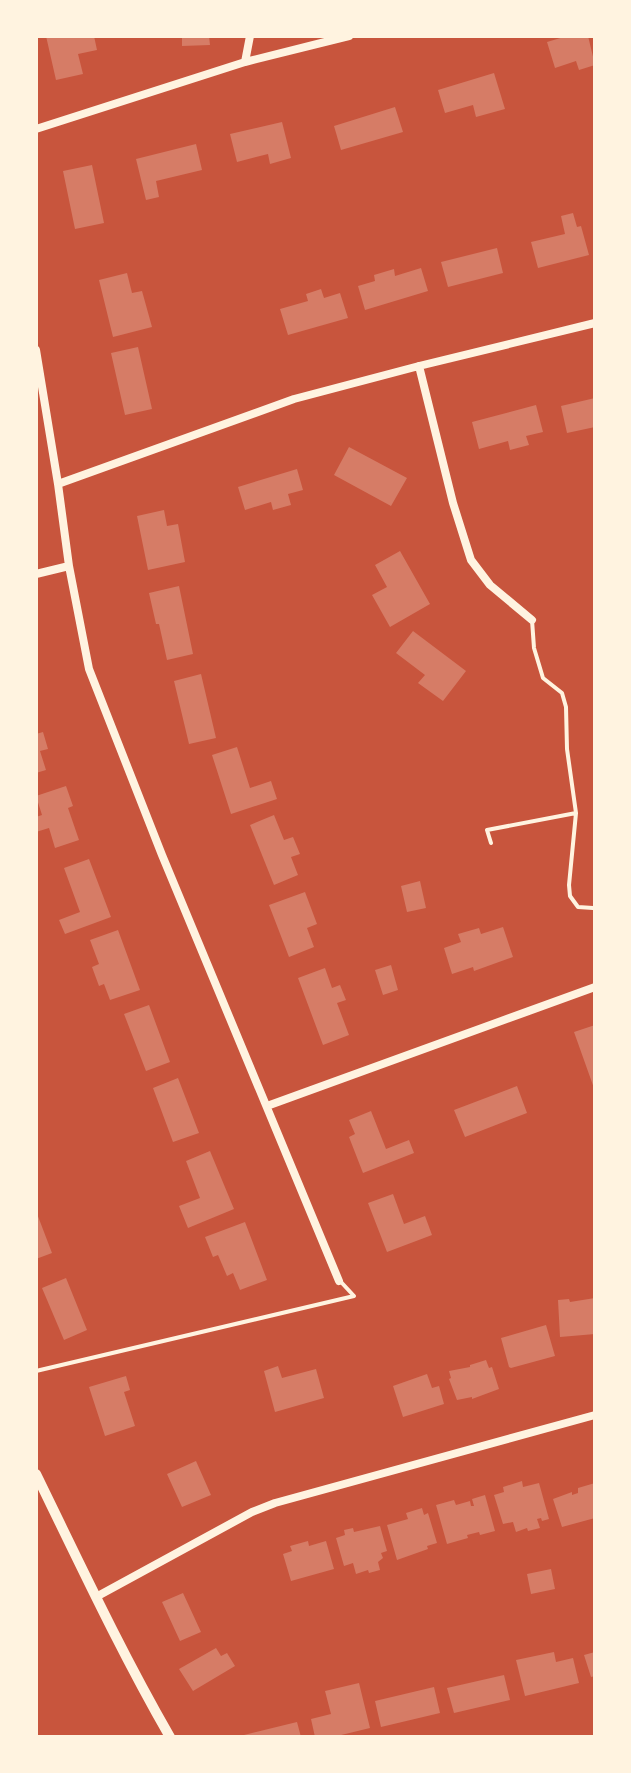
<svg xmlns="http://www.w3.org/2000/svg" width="631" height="1773" font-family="Lato,sans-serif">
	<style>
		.building { fill: #d67c66 }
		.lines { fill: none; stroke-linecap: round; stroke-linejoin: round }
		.service { stroke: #fff3e0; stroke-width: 4 }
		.minor { stroke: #fff3e0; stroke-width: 8 }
		.tertiary { stroke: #fff3e0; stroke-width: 10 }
	</style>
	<rect width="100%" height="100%" fill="#c8553d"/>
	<path class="building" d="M46 36H94L97 50 78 54 83 74 56 80Z
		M182 36H209L210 45 182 46Z
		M567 36H588L595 65 579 70 576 61 555 68 547 42Z
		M494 73 505 109 476 117 473 105 445 113 438 90Z
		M395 107 403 132 341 150 334 126Z
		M282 122 291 158 270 164 268 154 237 162 230 134Z
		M196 144 202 170 156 181 159 197 146 200 136 159Z
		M92 165 104 223 75 229 63 171Z
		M573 213 577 227 581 226 589 255 538 268 531 242 565 234 561 216Z
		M497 248 503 273 448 287 441 262Z
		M421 268 428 291 365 310 358 286 375 281 374 275 394 269 395 276Z
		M127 273 132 293 142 291 152 327 113 337 99 280Z
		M321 289 324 298 340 293 348 318 288 335 280 309 308 301 306 294Z
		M138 347 152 409 125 415 111 353Z
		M595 398V427L567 433 561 406Z
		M536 405 543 432 526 436 529 445 510 450 508 441 479 449 472 422Z
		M349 447 407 478 391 506 334 475Z
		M297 469 303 490 288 494 291 505 273 510 271 502 245 510 238 487Z
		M164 510 167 526 178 524 185 562 148 570 137 516Z
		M400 551 430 604 390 627 372 595 387 587 375 565Z
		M179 586 193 654 167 660 159 624H156L149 593Z
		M413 631 466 671 443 701 418 683 425 675 396 653Z
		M201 674 216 738 189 744 174 681Z
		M43 732 48 749 40 751 46 770 36 773V734Z
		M237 747 250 788 271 781 277 799 231 814 212 755Z
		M66 786 73 806 68 808 79 840 55 848 49 828 36 832V817L42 815 36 796Z
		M274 815 284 840 293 837 300 854 291 857 298 875 274 885 250 825Z
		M89 859 111 917 65 934 59 920 80 912 64 868Z
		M420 881 426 908 407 912 401 886Z
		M305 892 317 924 307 928 314 947 289 957 269 905Z
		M503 927 513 957 474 971 473 967 452 974 444 948 461 942 458 934 479 928 481 934Z
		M118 930 140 990 110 1000 104 984 99 986 92 967 99 964 90 940Z
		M391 965 398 990 383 995 375 970Z
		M325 968 332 988 340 985 346 1000 337 1003 349 1035 323 1045 298 978Z
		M149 1005 170 1062 146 1071 124 1014Z
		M595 1025V1091L574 1032Z
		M178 1078 199 1133 173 1142 153 1088Z
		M517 1086 527 1113 465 1137 454 1110Z
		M371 1111 386 1149 409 1140 414 1153 363 1173 349 1137 355 1134 349 1120Z
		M210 1151 234 1209 188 1228 179 1206 200 1198 186 1161Z
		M393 1194 404 1224 425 1216 432 1235 387 1252 368 1203Z
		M36 1211 52 1253 36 1259Z
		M245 1222 267 1280 240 1290 233 1273 227 1276 218 1255 213 1257 205 1237Z
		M66 1278 87 1330 64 1340 42 1288Z
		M595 1298V1334L560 1337 558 1300 569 1299 570 1302Z
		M546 1325 555 1356 511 1368 509 1367 501 1338Z
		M486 1360 489 1368 492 1367 499 1389 472 1399V1397L457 1400 449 1379 451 1378 449 1371 470 1367V1365Z
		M278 1366 282 1378 316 1369 324 1398 275 1412 264 1371Z
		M427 1374 432 1388 439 1386 444 1404 403 1417 393 1386Z
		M126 1376 130 1390 124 1392 135 1426 105 1436 89 1387Z
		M196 1461 211 1495 182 1507 167 1474Z
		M522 1481 523 1487 539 1483 549 1519 542 1521 541 1518 537 1519 540 1528 528 1531 527 1528 516 1532 513 1522 503 1524 494 1495 504 1492 503 1487Z
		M595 1483V1518L562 1527 553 1499 572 1492V1495L578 1493V1488Z
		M485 1495 495 1531 480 1535 479 1532 467 1535 468 1538 447 1544 436 1505 454 1500 456 1505 470 1501 471 1506H474L472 1499Z
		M422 1508 424 1515 428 1513 437 1543 427 1546 428 1549 397 1560 387 1525 408 1519 406 1513Z
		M380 1526 387 1551 381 1553 383 1558 378 1562 380 1570 369 1573 368 1570 356 1574 353 1563 344 1566 336 1538 345 1535 344 1530 353 1528 354 1532Z
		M308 1541 309 1546 326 1541 334 1569 291 1581 283 1554 292 1551 290 1546Z
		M551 1569 555 1589 531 1594 527 1574Z
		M183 1593 201 1632 180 1641 162 1602Z
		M216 1648 221 1656 227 1653 235 1666 193 1691 179 1669Z
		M554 1652 556 1662 573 1658 579 1683 525 1696 516 1660Z
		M595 1652V1676L591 1677 584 1655Z
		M504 1675 510 1700 454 1713 447 1688Z
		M359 1683 370 1728 333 1737H315L311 1719 331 1714 325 1691Z
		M434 1687 440 1713 381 1727 375 1701Z
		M297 1722 301 1737H240V1736Z"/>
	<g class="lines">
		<path class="service" d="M532 620 534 648 543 678 562 693 566 707 567 749 576 813 569 885 570 896 578 907 593 908
			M491 843 487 830 576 813
			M36 1371 354 1296 341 1282"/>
		<path class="minor" d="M245 62 250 36
			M36 129 245 62 349 36
			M36 350 58 484 69 566 89 669 162 855 339 1281
			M419 366 453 503 471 560 490 585 532 620
			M58 484 294 399 419 366 595 323
			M36 574 69 566
			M267 1106 595 987
			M96 1597 252 1512 275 1503 595 1415"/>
		<path class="tertiary" d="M36 1474C79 1562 121 1652 170 1737"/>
	</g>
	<rect width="631" height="1773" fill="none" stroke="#fff3e0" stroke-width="76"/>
</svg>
